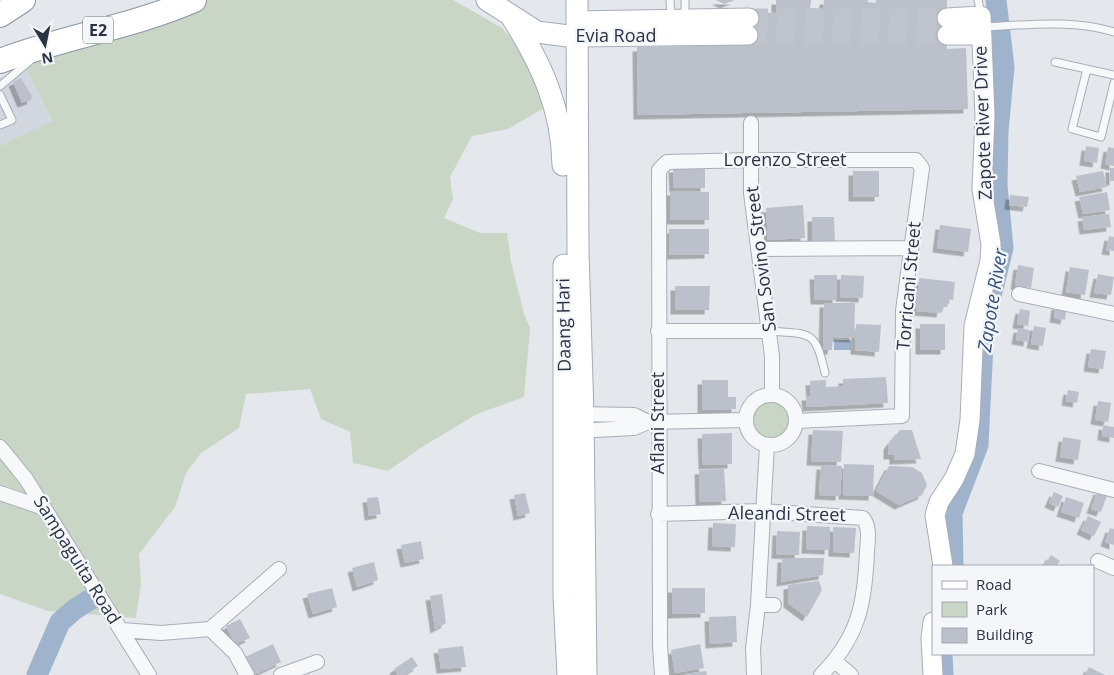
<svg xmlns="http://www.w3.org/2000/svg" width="1114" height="675" font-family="'Open Sans',sans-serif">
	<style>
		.built { fill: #d2d6de }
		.green { fill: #c9d6c5 }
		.water { fill: #9fb4cc }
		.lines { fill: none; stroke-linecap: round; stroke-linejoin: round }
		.river { stroke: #9fb4cc; stroke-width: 21 }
		.building { fill: #bbc0ca; filter: url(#shadow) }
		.secondary-tunnel { stroke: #bfc3cb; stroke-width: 19; stroke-dasharray: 19 9; stroke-linecap: butt }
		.lane-casing { stroke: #a9aeb7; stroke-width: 9 }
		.street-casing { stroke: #a9aeb7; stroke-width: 16 }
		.secondary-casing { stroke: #a9aeb7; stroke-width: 21 }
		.primary-casing { stroke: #a3abb8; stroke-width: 23 }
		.highway-casing { stroke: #8b94a3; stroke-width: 26 }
		.lane { stroke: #f7f8fa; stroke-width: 7 }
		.street { stroke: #f7f8fa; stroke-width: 14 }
		.secondary { stroke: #fff; stroke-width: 19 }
		.primary { stroke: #fff; stroke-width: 21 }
		.highway { stroke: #fff; stroke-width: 24 }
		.labels { text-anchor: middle; stroke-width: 4.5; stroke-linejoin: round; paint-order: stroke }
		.shield { fill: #f4f6f9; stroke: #676e7b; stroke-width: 1 }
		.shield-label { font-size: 16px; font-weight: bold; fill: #2b3445 }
		.street-label { font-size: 18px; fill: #2b3445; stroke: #f4f6f9 }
		.water-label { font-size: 19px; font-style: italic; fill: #34527a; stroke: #f4f6f9 }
	</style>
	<defs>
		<filter id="shadow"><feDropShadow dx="-4.5" dy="4.5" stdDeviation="0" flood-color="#0004"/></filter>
	</defs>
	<rect width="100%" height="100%" fill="#e4e7ec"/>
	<path class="built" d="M25 66 52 122 0 146V78Z"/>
	<path class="green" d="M207 0H453L502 28 514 42 526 59 544 108 508 129 472 136 450 177 453 199 444 218 480 233H507L511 262 524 314 530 328 524 397 477 414 422 447 388 471 353 463 350 432 321 419 310 389 246 394 239 428 201 453 186 473 175 507 139 554 141 584 136 618 48 611 0 594V146L52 121 25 66 150 26Z
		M753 420a18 18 0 1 1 36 0a18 18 0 1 1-36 0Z"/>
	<path class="water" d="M834 340H851V350H834Z"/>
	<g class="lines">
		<path class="river" d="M953 566 952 513 978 445 984 324 1003 248 997 185 998 131 1004 67 996 0
			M942 654 943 675
			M37 675 60 622 75 609 91 599"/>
	</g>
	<path class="building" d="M716 0H735L724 4Z
		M776 0H811L810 8 823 9 824 0H868L867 2 876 3V0H947V49L966 48 968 109 638 115 637 47 747 45 749 12 776 13Z
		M21 78 32 96 31 100 22 103 13 82Z
		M1086 146 1099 148 1097 163 1084 161Z
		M1108 147 1114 148V166L1105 164Z
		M673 168H705V188H674Z
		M1110 168H1114V181H1110Z
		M853 171H879V197H853Z
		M1103 171 1107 187 1080 192 1076 176Z
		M670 191 709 192V220H670Z
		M1107 192 1110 210 1083 214 1079 197Z
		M1010 195 1029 197 1027 207 1009 205Z
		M803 205 805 238 768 240 766 208Z
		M1109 214 1111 227 1084 230 1082 217Z
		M812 217H834L835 242 812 243Z
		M940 225 971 229 968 252 937 248Z
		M669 229H709V254L669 255Z
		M1109 236 1114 237V251L1106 250Z
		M1018 265 1034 268 1031 288 1015 285Z
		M1070 267 1089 270 1085 295 1066 292Z
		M1098 274 1114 277 1111 295 1094 293Z
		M814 275H837V300H815Z
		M841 275 864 276 863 298 840 297Z
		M919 278 955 282 953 300 948 299 947 307H942L941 313 916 311Z
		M675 286H710L709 310H675Z
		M824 303H855L854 338 833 337 832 350H823Z
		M1056 305 1067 307 1065 320 1054 318Z
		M1020 309 1030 311 1028 326 1017 324Z
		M856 324 881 325 879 352 855 350Z
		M920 324H945V350H920Z
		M1034 326 1046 328 1043 346 1031 344Z
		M1018 328 1029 330 1028 342 1016 340Z
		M1091 349 1106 351 1103 369 1088 367Z
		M886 377 888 403 807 407 806 396H811L810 381 826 380V387L843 386V379Z
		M702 380H728V397H736V409L702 410Z
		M1068 390 1079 392 1077 403 1066 401Z
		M1098 401 1111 403 1108 422 1095 420Z
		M1103 425 1114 427V438L1102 436Z
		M813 430 843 431 841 462 811 461Z
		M900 430H912L921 459 894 460V455H888V445Z
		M732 433V464L703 465 702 434Z
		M1063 437 1081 440 1078 460 1060 457Z
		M844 464 874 465 873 496 843 495Z
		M821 465 842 466 840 496 819 495Z
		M889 466 912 467 922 473 927 485 922 495 899 505 876 491Z
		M724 469 726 501 700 502 699 470Z
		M1098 490 1108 493 1101 512 1091 509Z
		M1054 492 1063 496 1058 507 1049 503Z
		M525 493 530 513 518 516 514 495Z
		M378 497 381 514 369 516 367 498Z
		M1066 497 1084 503 1079 518 1061 512Z
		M1088 516 1101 522 1094 536 1081 530Z
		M713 523 736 524 735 547 712 546Z
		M807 526 830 527 829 550 806 549Z
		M833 527 856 528 854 553 833 552Z
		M1110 528 1114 529V545L1105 542Z
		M777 531 800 532 799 555 776 554Z
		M421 541 424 559 405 563 401 545Z
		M1051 555 1060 561 1056 566H1044Z
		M782 558H824L823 575 781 582Z
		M374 562 378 580 357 587 352 568Z
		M819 581 822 590 807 617 788 603V585Z
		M332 588 337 607 313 614 307 594Z
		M672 588H705V613L672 614Z
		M442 594 446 623 435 629 430 596Z
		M736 616 737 642 710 644 709 617Z
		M240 619 250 638 235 644 226 626Z
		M273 644 281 662 254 675 243 658Z
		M700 644 704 668 675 673 671 650Z
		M463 646 466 667 441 669 438 649Z
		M412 657 418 666 404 675H398L394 669Z
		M1089 667 1105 675H1085Z
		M706 671 707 675H686V674Z"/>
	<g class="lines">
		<path class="secondary-tunnel" d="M749 18H947
			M748 35H947"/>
		<g class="lane-casing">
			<path id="lane" d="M670 0 671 17
				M685 0V17
				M978 0 981 14
				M983 27C1026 25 1072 19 1114 32
				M1055 62 1114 75
				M1087 69 1072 129 1101 137 1114 83
				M0 86 32 59
				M0 95 12 120 0 125
				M769 331C812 334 815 330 825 373"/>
		</g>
		<g class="street-casing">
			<path id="street" d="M751 123V193L772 356V395
				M758 249 910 248
				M1019 294 1114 314
				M658 331H769
				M746 420a25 25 0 1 1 50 0a25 25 0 1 1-50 0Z
				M576 414 634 415 648 422
				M575 431 634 428 648 422 745 420
				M0 447 26 479 149 675
				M1039 471 1114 490
				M0 493 44 508
				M658 514 762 511 863 518C870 527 868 539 867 551 865 603 859 637 821 675
				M1098 561 1114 568
				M758 605H774
				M210 629 235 653 247 675
				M122 630 161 633 210 629 279 569
				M835 661 851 675
				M281 675 317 662
				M662 675 660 645 659 170 667 162 751 160H916L922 168 903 311 902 416 796 421
				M754 675 753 648 758 605 767 445"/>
		</g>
		<g class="secondary-casing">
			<path id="secondary" d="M576 21 749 18
				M947 35H980
				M576 37 748 35
				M943 566 935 515 939 502 954 479 965 454 970 420 974 326 990 261 991 244 982 189 985 116 981 16 947 18
				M933 675 931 638 933 622"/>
		</g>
		<g class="primary-casing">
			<path id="primary" d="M487 0 537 32 576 37
				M577 0 578 251 583 414 586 675
				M511 16C541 63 562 108 563 165
				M564 265V596L568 675"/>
		</g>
		<g class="highway-casing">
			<path id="highway" d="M0 15 23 0
				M0 61C63 37 132 27 194 0"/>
		</g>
		<use href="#lane" class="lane"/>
		<use href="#street" class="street"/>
		<use href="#secondary" class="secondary"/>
		<use href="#primary" class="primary"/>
		<use href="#highway" class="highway"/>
	</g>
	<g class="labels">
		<rect class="shield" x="83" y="16.5" width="30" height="27" rx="4"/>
		<g class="shield-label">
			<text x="98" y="36">E2</text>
		</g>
		<g class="street-label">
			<text x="616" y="42">Evia Road</text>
			<text transform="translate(983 123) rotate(-92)" y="6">Zapote River Drive</text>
			<text x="785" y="166">Lorenzo Street</text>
			<text transform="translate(761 259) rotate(-97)" y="6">San Sovino Street</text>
			<text transform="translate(909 286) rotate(-85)" y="6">Torricani Street</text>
			<text transform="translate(564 325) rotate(-91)" y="6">Daang Hari</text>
			<text transform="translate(658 423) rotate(-90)" y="6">Aflani Street</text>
			<text transform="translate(787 514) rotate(1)" y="6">Aleandi Street</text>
			<text transform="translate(77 560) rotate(58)" y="6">Sampaguita Road</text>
		</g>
		<g class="water-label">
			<text transform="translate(992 300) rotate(-81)" y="7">Zapote River</text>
		</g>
	</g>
	<rect x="932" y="565" width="162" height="90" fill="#f4f6f9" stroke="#a4a8b1"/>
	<rect x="942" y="581" width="25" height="8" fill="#ffffff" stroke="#a4a8b1"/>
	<text x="976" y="590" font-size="15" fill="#2b3445">Road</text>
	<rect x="942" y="602" width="25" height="15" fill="#c9d6c5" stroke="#a4a8b1"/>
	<text x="976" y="615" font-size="15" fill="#2b3445">Park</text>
	<rect x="942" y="628" width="25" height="15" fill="#bbc0ca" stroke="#a4a8b1"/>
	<text x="976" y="640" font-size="15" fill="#2b3445">Building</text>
	<g transform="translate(45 45) rotate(170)" stroke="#f4f6f9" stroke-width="4" paint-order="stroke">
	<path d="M0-4L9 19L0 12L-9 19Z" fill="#2b3445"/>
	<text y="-8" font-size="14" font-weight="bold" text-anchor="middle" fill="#2b3445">N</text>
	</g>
</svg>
